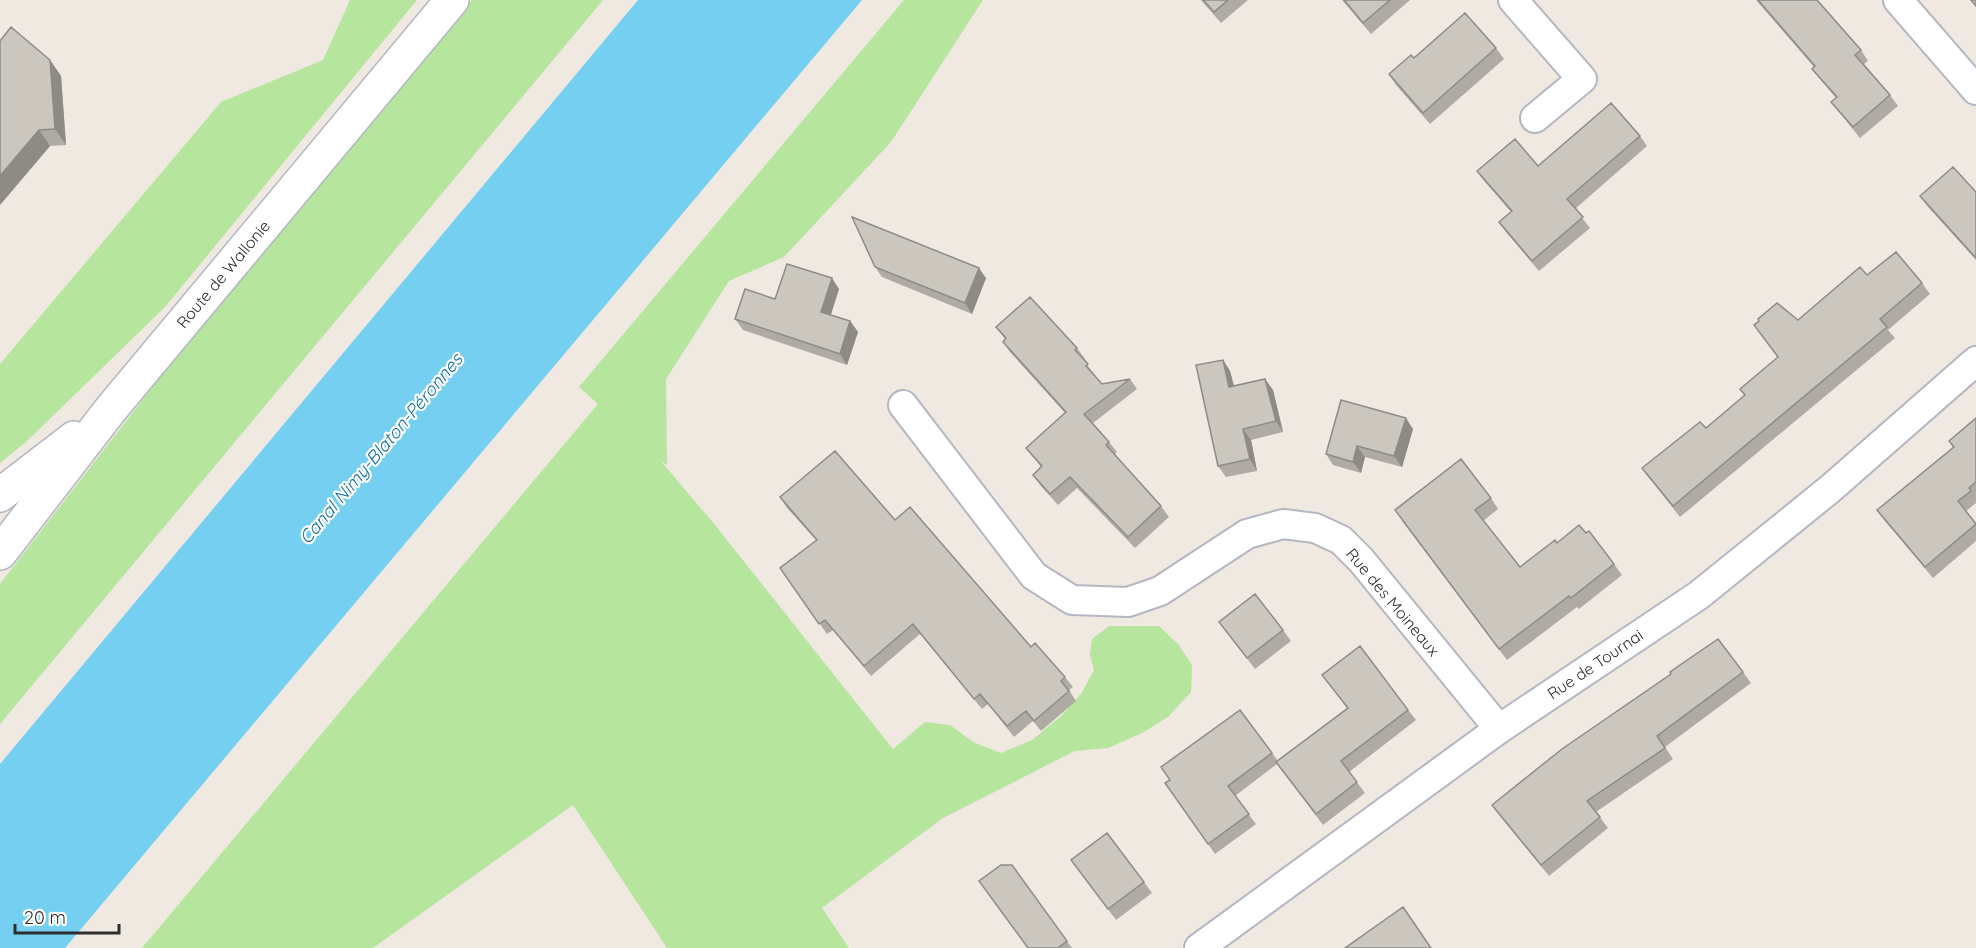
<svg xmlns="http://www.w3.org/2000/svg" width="1976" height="948" font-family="Quicksand,sans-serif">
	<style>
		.green { fill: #b6e59e }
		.water { fill: #75cff0 }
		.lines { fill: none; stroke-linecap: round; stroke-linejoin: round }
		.street-casing { stroke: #b4b7c1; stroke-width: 32 }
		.secondary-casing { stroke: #b4b7c1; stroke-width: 36 }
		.street { stroke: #fff; stroke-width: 28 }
		.secondary { stroke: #fff; stroke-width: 33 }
		.wall { fill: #afaba4 }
		.shaded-wall { fill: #8e8b86 }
		.building { fill: #cbc7bf; stroke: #8e8b86; stroke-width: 1.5 }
		.labels { text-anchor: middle; stroke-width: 4.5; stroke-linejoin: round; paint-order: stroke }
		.street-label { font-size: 16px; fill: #2e2e2e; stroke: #fff }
		.water-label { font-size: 18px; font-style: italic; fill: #0d6fa3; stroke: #fff }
	</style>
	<rect width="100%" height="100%" fill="#efe9e1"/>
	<path class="green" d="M350 0H417L165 307 26 442 0 463V364L221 102 323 60Z
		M472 0H603L0 724V584L161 376Z
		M904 0H983L891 142 784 257 729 281 666 379 667 465 660 460 715 525 893 749 925 722 950 725 973 742 1001 753 1032 740 1061 716 1081 694 1094 670 1090 655 1092 639 1109 626H1159L1179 645 1192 665 1191 692 1168 717 1142 733 1108 748 1075 751 943 818 822 908 849 948H667L573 805 373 948H142L598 404 579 387Z"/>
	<path class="water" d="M638 0H862L65 948H0V764Z"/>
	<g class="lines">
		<g class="street-casing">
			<path id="street" d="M1513 0 1582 79 1535 118
				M1898 0 1976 90
				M903 405 1034 576 1072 600 1128 602 1160 591 1247 534 1283 524 1315 528 1341 540 1361 560 1499 729
				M1199 948 1499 729 1699 595 1830 489 1976 361"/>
		</g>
		<g class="secondary-casing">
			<path id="secondary" d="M0 495 74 438
				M0 553 111 409 452 0"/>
		</g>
		<use href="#street" class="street"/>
		<use href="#secondary" class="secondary"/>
	</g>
	<path class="wall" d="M1201 0H1248L1221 23Z
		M1342 0H1410L1371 34Z
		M1756 0H1817L1861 50 1868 61 1864 64 1890 95 1898 106 1860 138 1839 112 1831 102 1836 98 1820 79 1812 69 1814 67Z
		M1496 48 1504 59 1430 124 1396 85 1389 74Z
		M50 60 61 76 66 145 50 146 0 205Z
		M1640 136 1647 146 1575 209 1590 228 1539 271 1506 232 1499 222 1511 212 1485 182 1477 171 1538 166Z
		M1976 192V260L1928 207 1920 196Z
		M875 267 986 278 972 314 882 277Z
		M1867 275 1922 283 1930 294 1888 330 1895 338 1680 517 1650 479 1642 468 1706 428 1745 396 1740 389 1778 357 1754 325 1798 320Z
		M839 289 831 315 850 321 858 332 847 365 743 330 735 319 775 299Z
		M996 327 1077 348 1085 359 1083 360 1095 375 1094 376 1102 384 1130 379 1137 389 1093 423 1109 442 1117 452 1114 455 1161 506 1169 517 1135 548 1077 488 1058 505 1040 485 1033 475 1041 467 1026 448 1065 413 1010 352 1003 342 1005 339Z
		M1223 360 1230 371 1234 386 1265 379 1273 390 1283 432 1251 440 1257 471 1226 477 1218 466Z
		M1976 418V503L1966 511 1976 523V541L1933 578 1885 521 1877 510 1953 447 1949 441Z
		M1413 429 1402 467 1365 457 1361 473 1333 465 1326 454Z
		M780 497 895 520 1031 647 1065 677 1073 687 1069 690 1076 701 1041 731 1033 721 1014 737 988 704 982 709 920 634 871 676 833 630 827 634 780 568 816 540 787 508Z
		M1491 498 1498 509 1483 521 1520 567 1557 543 1614 564 1622 575 1579 609 1577 607 1507 660 1402 521Z
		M1219 622 1283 630 1291 641 1255 669Z
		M1743 672 1751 683 1665 747 1673 759 1596 812 1608 828 1549 876 1500 816 1492 805Z
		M1322 675 1408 710 1416 720 1349 772 1365 793 1323 825 1277 764 1235 796 1256 824 1215 854 1165 783 1170 780 1240 710 1278 761 1347 708Z
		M1071 860 1144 882 1152 893 1116 920Z
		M1012 865 1072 948H1027Z"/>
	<path class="shaded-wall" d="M50 60 61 76 66 145 55 129Z
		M39 130 50 146 0 205V176Z
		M979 268 986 278 972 314 965 303Z
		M832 278 839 289 828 323 821 312Z
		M850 321 858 332 847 365 840 354Z
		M1223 360 1230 371 1237 398 1229 387Z
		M1265 379 1273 390 1283 432 1276 421Z
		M1406 418 1413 429 1402 467 1394 456Z
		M1243 429 1251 440 1257 471 1250 459Z
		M1357 446 1365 457 1361 473 1353 462Z"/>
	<path class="building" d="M1203 0H1228L1214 12Z
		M1344 0H1390L1363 23Z
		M1758 0H1817L1861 50 1855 55 1890 95 1853 127 1831 102 1837 97 1812 69 1815 66Z
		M1971 0H1976V6Z
		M1465 13 1496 48 1423 113 1389 74 1411 55 1414 58Z
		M11 27 50 60 55 129 39 130 0 176V41Z
		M1611 103 1640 136 1567 199 1583 217 1532 261 1499 222 1512 211 1477 171 1515 139 1538 166Z
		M1953 167 1976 192V258L1920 196Z
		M852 217 979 268 965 303 875 267Z
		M1896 252 1922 283 1880 319 1887 327 1673 506 1642 468 1700 422 1706 428 1745 395 1740 389 1778 357 1754 325 1759 321 1758 319 1777 303 1798 320 1860 267 1867 275Z
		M787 264 832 278 821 312 850 321 840 354 735 319 745 289 775 299Z
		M1030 297 1077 348 1075 350 1088 364 1086 366 1102 384 1130 379 1084 414 1109 442 1106 445 1161 506 1128 537 1070 477 1050 494 1033 475 1042 466 1026 448 1066 412 1003 342 1006 338 996 327Z
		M1223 360 1229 387 1265 379 1276 421 1243 429 1250 459 1218 466 1196 365Z
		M1341 400 1406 418 1394 456 1357 446 1353 462 1326 454Z
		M1976 418V482L1969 488 1971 491 1958 501 1976 524 1925 567 1877 510 1954 447 1949 441Z
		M835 451 895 520 910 507 1031 647 1035 643 1065 677 1061 681 1069 691 1034 721 1026 711 1007 726 980 694 974 699 913 624 864 666 825 620 819 624 780 568 817 540 780 497Z
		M1461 459 1491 498 1475 510 1520 567 1555 540 1557 543 1579 525 1586 533 1589 531 1614 564 1571 598 1569 596 1499 649 1395 510Z
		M1255 594 1283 630 1247 658 1219 622Z
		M1718 639 1743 672 1657 736 1665 748 1587 801 1600 817 1541 865 1492 805 1562 749 1671 674 1670 672Z
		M1360 646 1408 710 1341 761 1357 782 1316 814 1276 762 1348 708 1322 675Z
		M1240 710 1272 753 1228 786 1249 814 1208 844 1165 783 1170 780 1161 767Z
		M1107 833 1144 882 1108 909 1071 860Z
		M1001 865H1012L1067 941 1058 948H1028L979 881Z
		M1403 907 1431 948H1345Z"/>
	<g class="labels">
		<g class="street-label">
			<text transform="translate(223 274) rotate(-50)" y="6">Route de Wallonie</text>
			<text transform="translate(1393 602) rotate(50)" y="6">Rue des Moineaux</text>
			<text transform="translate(1595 664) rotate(-34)" y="6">Rue de Tournai</text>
		</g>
		<g class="water-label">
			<text transform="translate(381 449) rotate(-50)" y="6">Canal Nimy-Blaton-Péronnes</text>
		</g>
	</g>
	<path d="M15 924v9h104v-9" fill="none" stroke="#2e2e2e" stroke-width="3"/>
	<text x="24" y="924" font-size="18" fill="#2e2e2e" stroke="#ffffff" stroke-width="4.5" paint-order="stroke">20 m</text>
</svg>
